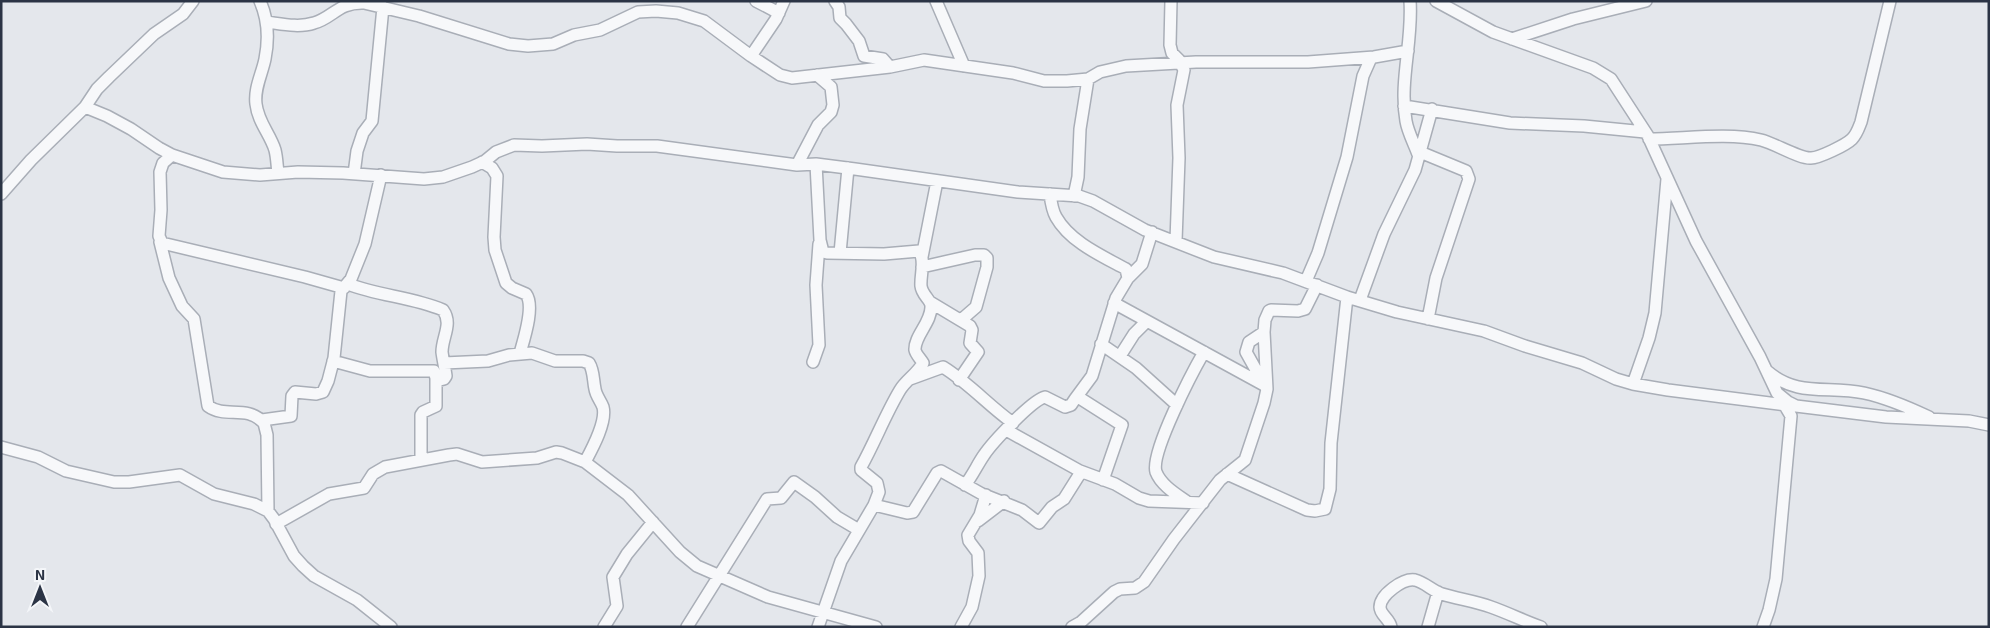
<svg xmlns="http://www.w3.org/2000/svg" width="1990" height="628" font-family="'Exo 2',sans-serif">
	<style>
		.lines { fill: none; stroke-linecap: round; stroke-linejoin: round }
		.minor-casing { stroke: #a9aeb7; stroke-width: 14 }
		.minor { stroke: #f7f8fa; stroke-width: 11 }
	</style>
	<rect width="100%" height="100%" fill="#e4e7ec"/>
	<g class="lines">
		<g class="minor-casing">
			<path id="minor" d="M260 1C268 19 269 39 265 59 262 74 254 88 256 104 258 122 270 134 275 150 277 158 277 166 278 173
				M756 1 779 13
				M835 1 839 7 840 18 846 24 859 41 864 56 883 59 890 67
				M936 1 964 66
				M1171 1 1170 45 1172 53 1179 60 1184 70 1177 105 1179 158 1176 241
				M1410 1C1413 41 1399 81 1406 121 1408 133 1415 145 1419 157
				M1436 1 1493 32 1593 68 1611 79 1648 136 1696 241 1760 357 1777 393 1788 402 1796 406 1886 417 1969 421 1989 425
				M267 22C282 24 299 28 314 23 333 18 338 2 364 3L419 16 509 44 528 46 553 44 574 35 600 30 638 12 656 11 678 13 704 21 751 56 780 75 792 78 890 67 924 60 1013 73 1044 81H1067L1088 79 1100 72 1126 66 1196 62H1308L1374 57 1408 51
				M1512 39 1573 19 1646 1
				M751 56 776 19 784 1
				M1404 106 1510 123 1584 126 1645 132
				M85 107 107 116 131 129 159 148 172 155 223 172 260 175 298 172 343 173 424 179 443 177 472 167 485 161 496 152 514 145 542 146 587 144 617 146H657L797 165 816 164 855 169 1018 192 1079 196 1093 201 1145 230 1214 257 1283 273 1347 297 1397 312 1484 331 1525 346 1582 363 1616 379 1633 384 1668 390 1786 405
				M1649 139C1683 139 1728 132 1761 140 1774 143 1800 159 1811 158 1819 158 1846 145 1852 139 1857 134 1859 127 1861 122L1890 1
				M1420 152 1466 171 1469 179 1436 278 1428 319
				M172 155 163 163 160 172 161 210 159 236 162 243 305 277 344 288
				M482 162 492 168 497 176 494 237 495 250 506 283 512 288 526 294C535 306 524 339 520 353
				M816 164 820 240 823 252 827 253 884 254 919 251C926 260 920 275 921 286 922 295 931 300 931 306 932 322 914 336 915 350 916 355 921 359 923 363 917 374 906 380 900 390 885 415 875 442 861 467V470L877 483 879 492 874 505 841 561 818 627
				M797 165 818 125 831 112 833 105 831 87 817 75
				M354 174 357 151 363 133 372 121 383 7
				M1 194 31 160 85 107 97 89 109 77 154 34 183 14 193 1
				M1074 196 1078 177 1080 129 1088 79
				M160 242 169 278 182 306 194 319 208 406C226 419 246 404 264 423L267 435 268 511
				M840 253 848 168
				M922 257 937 181
				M922 267 975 255H984L987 258V267L976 307 961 320
				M1128 278 1142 264 1152 232
				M1306 281 1318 253 1347 157 1363 76 1371 58
				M348 284C379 296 412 297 443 310 453 324 442 337 442 352 443 360 445 368 446 376L444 379 436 381
				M1360 300 1384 234 1415 170 1432 109
				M930 302 970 326 972 330 970 343 978 352 959 380
				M1114 303 1264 385
				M1264 332 1249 342 1246 352 1265 386
				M1101 344 1136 368 1177 405
				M1120 356 1134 334 1147 321
				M333 361 370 371H434L436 378V406L423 412 421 415V460
				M813 362 819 345 816 285 819 244
				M444 363 488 361 509 355 532 353 555 361H583L589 363C594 371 593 380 595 389 596 396 601 401 603 407 607 422 592 449 585 462
				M1767 371C1798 398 1829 385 1864 393 1887 398 1908 407 1929 417
				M910 379 943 367C969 383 989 406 1013 423
				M1633 384 1649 338 1655 313 1667 179
				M1078 397 1122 425 1103 480
				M262 420 291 416 292 396 295 392 316 394 323 392 328 381 334 358 341 291 351 279 365 244 381 175
				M1006 430 1080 471 1115 484 1139 498 1149 501 1203 503
				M1 447 38 457 66 471 114 482H129L180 475 214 494 254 504 268 511 274 519 294 556 303 566 314 576 357 600 391 627
				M1227 474 1307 510 1315 511 1325 509 1330 489 1331 443 1347 297
				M965 485C973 475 977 465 984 455 992 443 1032 400 1045 397L1065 407 1071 405 1075 399 1092 376 1116 298 1128 278 1126 269C1102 256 1070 242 1056 217 1052 210 1051 202 1050 194
				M1186 501C1176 494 1161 485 1156 472 1150 453 1193 371 1204 352
				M874 505 907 513 913 512 937 473 941 471 982 494 1022 510 1039 523 1052 507 1064 499 1081 472
				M978 521 1004 501
				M276 524 329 494 364 488 373 474 385 467 449 455 457 454 482 462 537 458 556 452 562 453 585 462 628 495 680 552 697 566 768 597 876 627
				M604 627 617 606 613 577 627 554 653 522
				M687 627 767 499 781 498 794 482 815 497 837 517 859 530
				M961 627 972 607 979 576 978 553 969 541 968 535 980 515 986 495
				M1072 627 1081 622 1114 592 1120 589 1135 588 1144 582 1174 539 1220 480 1245 460 1264 403 1267 389 1264 332 1265 320 1269 311 1271 310 1298 311 1305 309 1317 285
				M1391 627C1390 619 1380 615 1380 607 1380 595 1403 578 1415 580 1424 582 1433 591 1442 594 1458 599 1475 601 1491 607 1508 613 1524 621 1541 627
				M1428 627 1438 592
				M1763 627 1769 610 1776 579 1791 416 1781 399"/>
		</g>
		<use href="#minor" class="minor"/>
	</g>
	<rect width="1990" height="628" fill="none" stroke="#2b3445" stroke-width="5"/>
	<g transform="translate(40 588)" stroke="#f4f6f9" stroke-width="4" paint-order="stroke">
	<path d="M0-4L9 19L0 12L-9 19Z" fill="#2b3445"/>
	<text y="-8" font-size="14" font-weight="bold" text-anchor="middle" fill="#2b3445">N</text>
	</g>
</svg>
